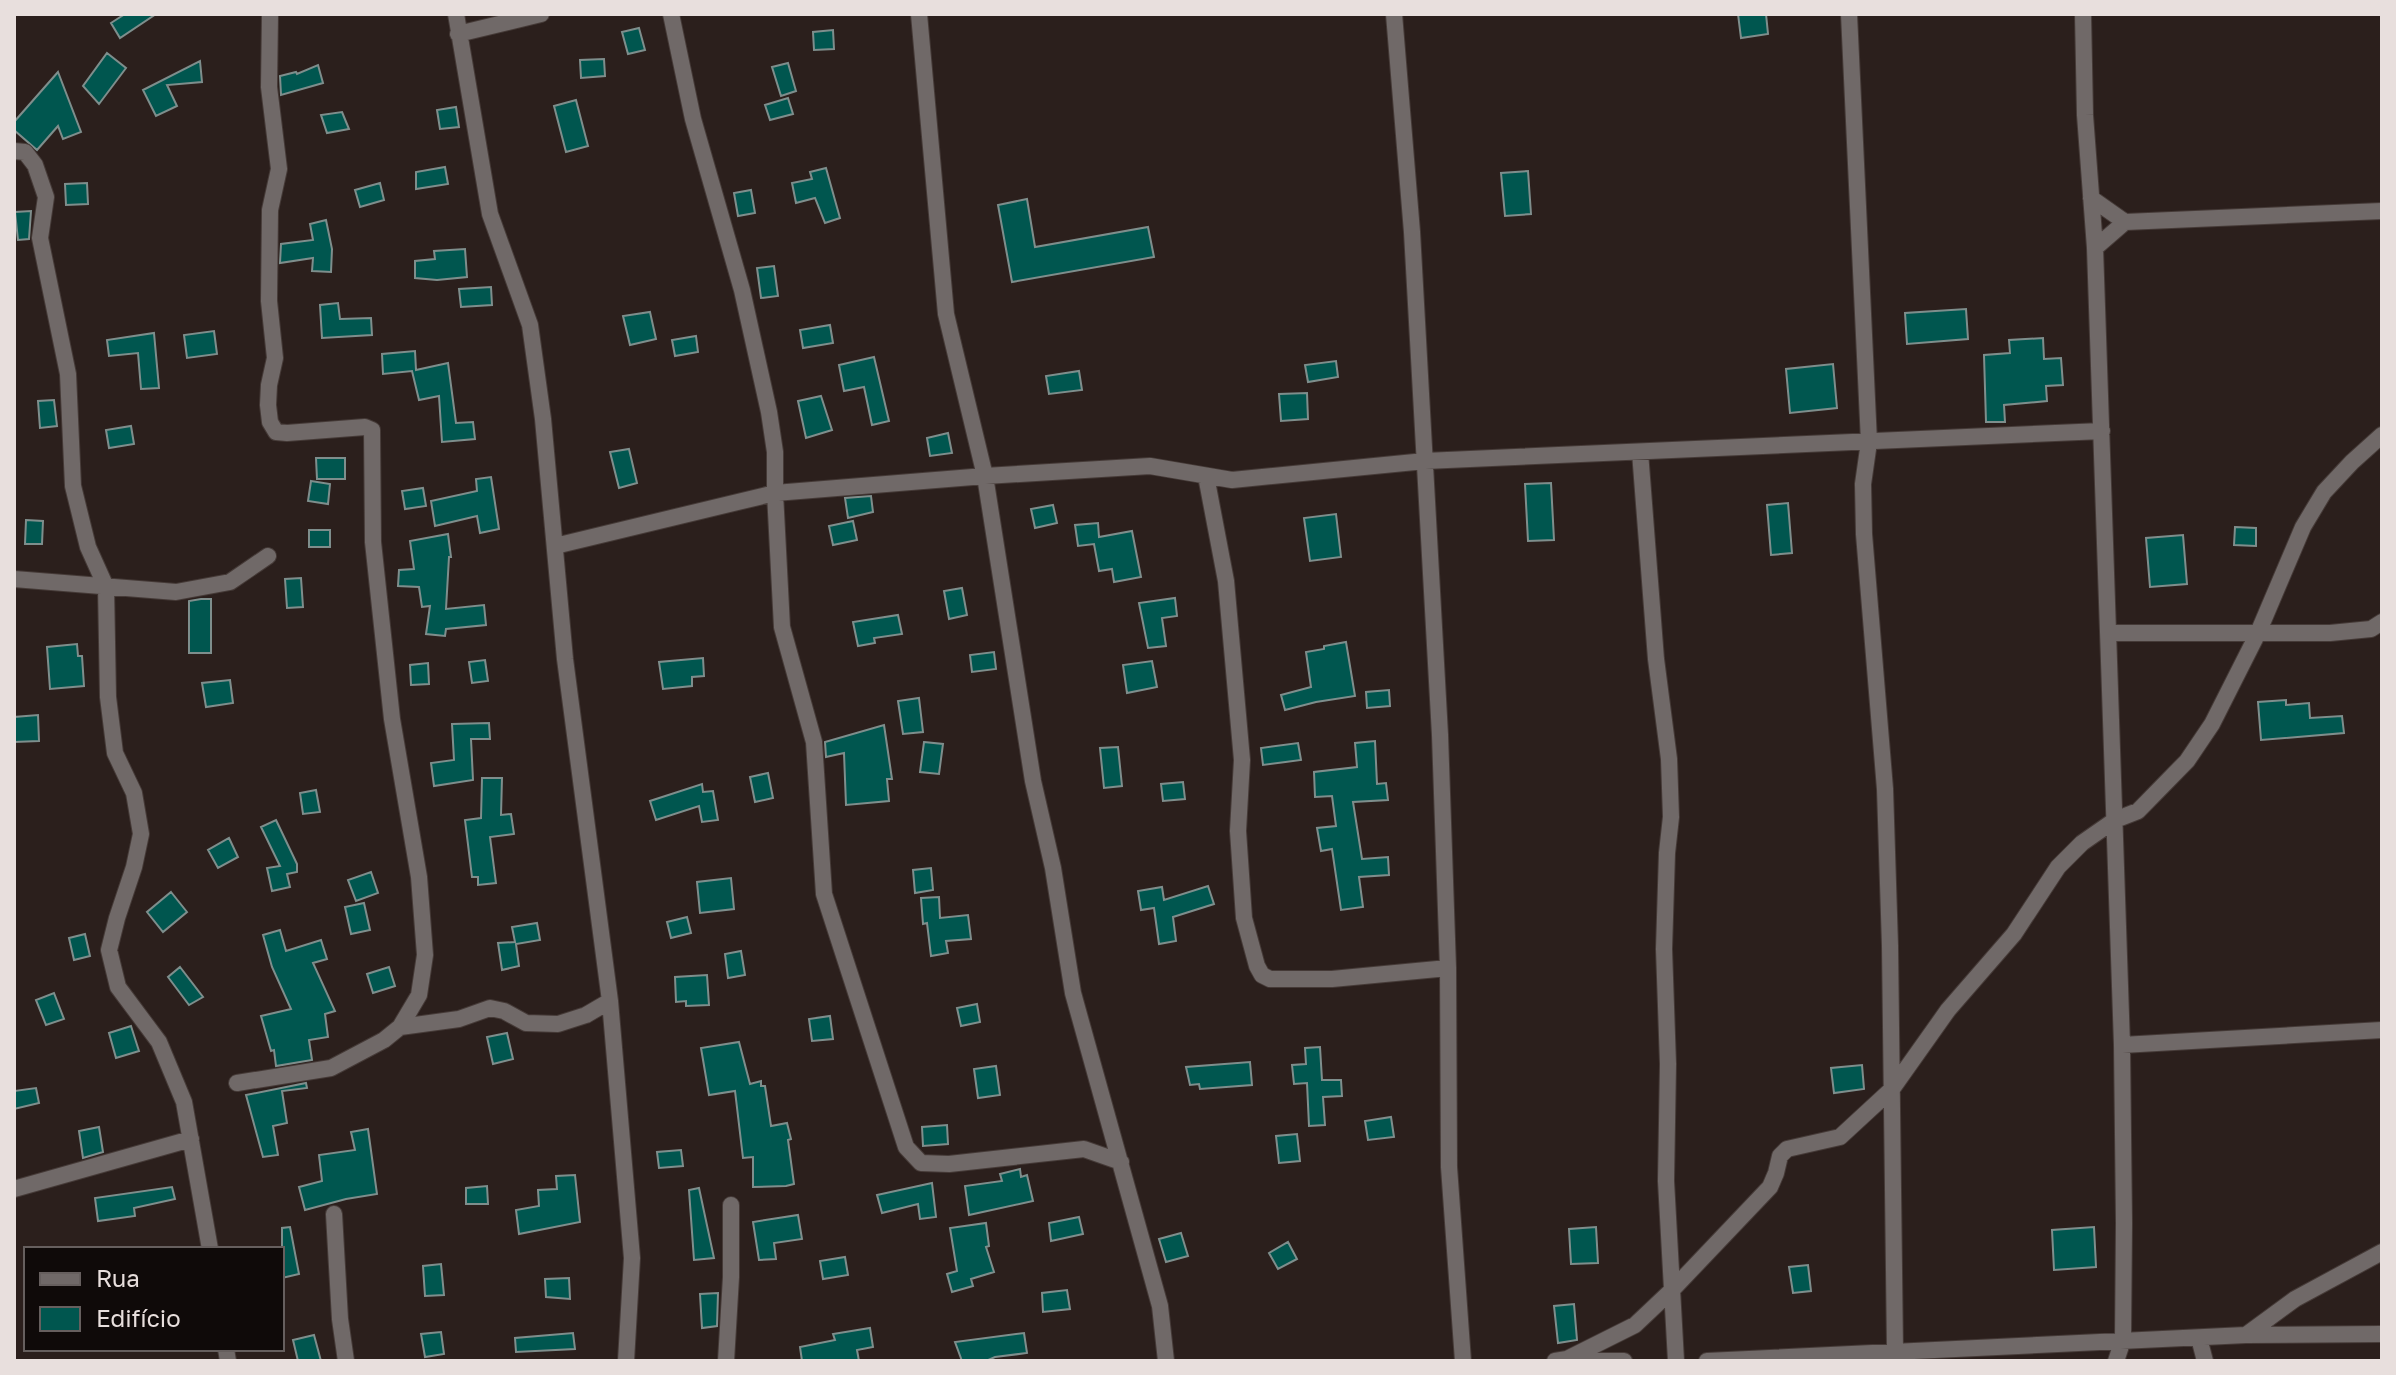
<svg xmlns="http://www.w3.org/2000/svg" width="2396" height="1375" font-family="'Golos Text',sans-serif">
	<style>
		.building { fill: #00564f; stroke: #7e8e8c; stroke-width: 2 }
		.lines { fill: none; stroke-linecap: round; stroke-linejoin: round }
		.minor-casing { stroke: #453a37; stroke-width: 18 }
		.minor { stroke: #706968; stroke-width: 16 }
	</style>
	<rect width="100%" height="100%" fill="#2b1f1c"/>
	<path class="building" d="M125 14H156L120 38 111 23Z
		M1738 14H1766L1768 34 1741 38Z
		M639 28 645 50 628 54 622 32Z
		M833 30 834 49 814 50 813 32Z
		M107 53 126 68 99 104 83 86Z
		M604 59 605 76 581 78 580 60Z
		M200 61 202 82 167 85 177 106 156 116 143 90Z
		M788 63 796 91 781 96 772 67Z
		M318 65 323 83 281 95 280 76 296 72 297 74Z
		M58 72 81 132 63 139 58 126 37 150 14 130V122Z
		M788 98 793 114 770 120 765 105Z
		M576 100 588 146 566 152 554 106Z
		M456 107 459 127 440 129 437 110Z
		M342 112 349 129 327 133 321 115Z
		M445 167 448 184 416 189V172Z
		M826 168 840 218 825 223 815 198 796 203 792 183 812 179 810 172Z
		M1528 171 1531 214 1505 216 1501 173Z
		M87 183 88 204 66 205 65 184Z
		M380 183 384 200 360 207 355 190Z
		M751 190 755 213 738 216 734 193Z
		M1027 199 1035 247 1148 227 1154 257 1012 282 998 205Z
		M31 211 29 239 18 240 15 212Z
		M326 220 332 249 331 272 312 271 313 258 280 263 281 244 313 240 310 224Z
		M465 249 467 277 437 280 415 278V261L435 259 434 251Z
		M774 266 778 296 761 298 757 268Z
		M491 287 492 305 461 307 459 289Z
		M338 303 340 319 371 318 372 335 322 338 320 305Z
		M1966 309 1968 339 1907 344 1905 313Z
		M650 312 656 339 630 345 623 316Z
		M830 325 833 343 803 348 800 330Z
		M214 331 217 354 187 358 184 335Z
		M154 333 159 388 141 389 138 353 109 356 107 340Z
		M696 336 698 352 675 356 672 340Z
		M2043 338 2044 359 2061 358 2063 385 2046 386 2047 401 2004 405 2005 422H1986L1984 355 2010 353 2009 340Z
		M415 351 416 370 448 363 456 423 473 422 475 439 442 442 439 396 419 400 412 371 383 374 382 354Z
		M874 357 889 421 872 425 864 387 844 391 839 365Z
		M1336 361 1338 377 1308 382 1305 365Z
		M1833 364 1837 408 1790 413 1786 369Z
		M1079 371 1082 390 1049 394 1046 376Z
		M1307 393 1308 419 1281 421 1279 394Z
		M821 396 832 430 806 438 798 401Z
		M54 400 57 426 40 428 38 401Z
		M131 426 134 444 109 448 106 430Z
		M948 433 952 453 930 456 927 438Z
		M629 449 637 483 619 488 610 452Z
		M316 458H345V479H317Z
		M491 477 499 529 480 533 477 516 435 526 431 501 477 491 476 479Z
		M311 481 330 484 328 504 308 501Z
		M1551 483 1554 540 1528 541 1525 484Z
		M423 488 426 506 405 509 402 491Z
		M871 496 873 512 848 518 845 498Z
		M1788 503 1792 553 1771 555 1767 505Z
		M1053 505 1057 523 1035 528 1031 509Z
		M1336 514 1341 557 1310 561 1304 518Z
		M26 520 43 521 42 544H25Z
		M853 521 857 540 833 545 829 526Z
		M1098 523 1099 537 1132 531 1141 577 1114 582 1112 569 1099 571 1094 544 1078 546 1075 525Z
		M2235 527 2256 528V546L2234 545Z
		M309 530H330V547H309Z
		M448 534 451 557H449L446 609 484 605 486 625 446 629 445 636 426 634 430 606 422 607 419 587 398 586 399 570 414 569 410 541Z
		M2183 535 2187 584 2150 587 2146 538Z
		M301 578 303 607 287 608 285 579Z
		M962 588 967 615 949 619 944 591Z
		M1175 598 1177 616 1162 618 1166 646 1148 648 1139 603Z
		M201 599H211V653H189V601Z
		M898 615 902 634 874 638 875 643 858 646 853 622Z
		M1346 642 1355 696 1316 702 1285 710 1281 695 1311 687 1306 652 1324 649V646Z
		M77 644 78 656H82L84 686 50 689 47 647Z
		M994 652 996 669 972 672 970 655Z
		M703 658 704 676 692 677V686L663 689 659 662Z
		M485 660 488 681 472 683 469 662Z
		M1152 661 1157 687 1127 693 1123 665Z
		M428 663 429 684 411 685 410 665Z
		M230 680 233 703 206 707 202 683Z
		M1389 690 1390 706 1367 708 1366 692Z
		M919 698 923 732 903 734 898 701Z
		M2286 700V705L2309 703 2310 718 2342 716 2344 733 2261 740 2258 702Z
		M38 715 39 741 14 742V717Z
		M489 723 490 739H471L473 780 434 786 431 763 454 760 452 724Z
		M884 725 892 779H887L889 801 846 805 844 753 826 757 825 742Z
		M1375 741 1377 784 1386 783 1388 800 1353 802 1362 859 1388 857 1389 875 1359 877 1363 907 1341 910 1332 849 1321 851 1317 828 1336 826 1332 796 1315 797 1314 772 1357 767 1355 743Z
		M924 742 943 744 939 774 920 772Z
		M1298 743 1301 760 1263 765 1261 748Z
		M1118 747 1122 786 1104 788 1100 748Z
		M768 773 773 798 755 802 750 777Z
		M482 778H502L501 815 511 814 514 834 490 837 496 883 478 885V877H472L465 820 481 818Z
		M1183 782 1185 799 1163 801 1161 784Z
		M702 784 703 792 713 791 718 820 702 822 699 806 656 820 650 801Z
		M316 790 320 812 303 814 300 793Z
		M276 820 297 864V872L287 874 290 887 272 891 267 868 280 866 261 827Z
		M229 838 238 857 218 868 208 850Z
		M931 868 933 890 915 893 913 870Z
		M371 872 378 893 356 901 348 880Z
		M731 878 734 909 700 913 697 882Z
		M1208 886 1214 904 1173 917 1176 941 1159 944 1154 908 1141 910 1138 891 1162 887 1164 900Z
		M171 892 187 912 163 932 147 912Z
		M939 897 940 918 968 915 971 939 946 941 948 953 931 956 927 923 923 924 921 898Z
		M364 903 370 930 351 934 345 907Z
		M687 917 691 933 671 938 667 922Z
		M537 923 540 940 516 944 519 966 502 970 498 943 515 942 512 927Z
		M280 930 286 951 321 940 327 959 313 963 335 1011 325 1014 328 1037 309 1040 312 1060 276 1066 274 1050 271 1051 261 1016 291 1009 272 967 263 935Z
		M85 934 90 956 74 960 69 938Z
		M741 951 745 975 728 978 725 954Z
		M180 967 203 997 189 1005 168 977Z
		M389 967 395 986 373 993 367 974Z
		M707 975 709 1005 686 1006V1001L676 1002 675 977Z
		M54 993 64 1019 46 1025 36 1000Z
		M977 1004 980 1022 961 1026 957 1008Z
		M830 1016 833 1039 812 1041 809 1019Z
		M131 1026 139 1051 116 1058 109 1033Z
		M507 1033 513 1059 493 1064 487 1037Z
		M739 1042 750 1084 761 1081V1086H765L771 1126 787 1123 791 1139 788 1140 794 1184 786 1186 753 1187V1157L743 1158 735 1091 709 1095 701 1048Z
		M1320 1047 1322 1080H1341L1342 1096 1323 1097 1325 1125 1309 1126 1307 1083 1294 1084 1292 1065 1306 1064 1305 1048Z
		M1250 1062 1252 1085 1200 1089 1199 1084 1190 1085 1186 1067Z
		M1862 1065 1864 1089 1834 1093 1831 1068Z
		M996 1066 1000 1095 978 1098 974 1069Z
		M306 1083 307 1088 282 1091 287 1123 273 1126 278 1155 263 1157 246 1095Z
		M36 1088 39 1103 14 1109V1091Z
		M1391 1117 1394 1137 1368 1140 1365 1121Z
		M947 1125 948 1144 923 1146 922 1127Z
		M99 1127 103 1152 83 1158 79 1131Z
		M368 1129 377 1194 346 1199 305 1210 299 1187 322 1181 319 1155 355 1150 351 1132Z
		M1297 1134 1300 1161 1279 1163 1276 1136Z
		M681 1150 683 1166 659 1168 657 1152Z
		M1020 1169 1021 1177 1027 1175 1033 1201 969 1215 965 1186 1002 1181 1000 1174Z
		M575 1175 580 1222 519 1234 516 1210 539 1206 538 1190 557 1189 556 1176Z
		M932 1183 936 1217 920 1219 918 1204 882 1213 877 1195Z
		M487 1186 488 1204H466V1188Z
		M172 1187 175 1199 134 1208 135 1216 98 1221 95 1198Z
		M699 1188 714 1258 694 1260 689 1190Z
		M798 1215 802 1239 774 1243 776 1259 759 1260 753 1222Z
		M1079 1217 1083 1234 1051 1241 1049 1223Z
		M986 1223 989 1246 986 1247 994 1272 971 1279 973 1286 952 1292 947 1274 957 1271 950 1228Z
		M290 1227 299 1274 282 1278V1228Z
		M1596 1227 1598 1263 1571 1264 1569 1229Z
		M2094 1227 2096 1267 2054 1270 2052 1230Z
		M1181 1233 1188 1256 1166 1262 1159 1239Z
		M1288 1242 1297 1259 1278 1269 1269 1253Z
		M845 1257 848 1275 823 1279 820 1261Z
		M441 1264 444 1295 425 1296 423 1266Z
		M1808 1265 1811 1291 1793 1293 1789 1267Z
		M569 1278 570 1299 546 1297 545 1279Z
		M1067 1290 1070 1309 1043 1312 1042 1293Z
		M718 1293 717 1326 702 1328 700 1294Z
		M1574 1304 1577 1340 1558 1343 1554 1306Z
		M870 1328 873 1347 857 1350 859 1361H802L800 1347 835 1340 833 1334Z
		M441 1332 444 1354 425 1357 421 1334Z
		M573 1333 575 1349 516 1352 515 1338Z
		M1024 1333 1027 1353 995 1357 986 1361H962L955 1342Z
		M314 1335 321 1361H298L293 1340Z"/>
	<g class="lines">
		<g class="minor-casing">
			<path id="minor" d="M456 14 490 214 530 325 543 419 565 659 610 1001 632 1258 626 1361
				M671 14 693 119 742 290 769 412 775 452V493L782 627 814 742 824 894 906 1147 921 1163 949 1164 1084 1149 1121 1162
				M919 14 946 314 985 476 1033 781 1053 868 1073 993 1160 1306 1166 1361
				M1394 14 1412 232 1440 735 1448 968 1449 1167 1463 1361
				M1849 14 1869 442 1863 484 1864 534 1885 789 1890 946 1895 1351
				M2083 14 2085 115 2095 248 2122 1045 2124 1223 2123 1340 2116 1361
				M458 34 541 14
				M14 151 25 152 35 165 46 197 40 238 68 374 73 486 88 547 106 587 108 697 115 753 134 793 141 834 134 867 117 918 109 950 118 987 159 1042 184 1102 210 1249
				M2091 198 2125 222 2382 211
				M2095 248 2125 222
				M1640 452 1656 659 1669 759 1671 817 1667 853 1664 949 1668 1064 1666 1181 1676 1361
				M1206 476 1226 581 1242 760 1238 831 1244 918 1257 966 1262 975 1270 979H1332L1448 968
				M555 546 775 493 985 476 1150 466 1232 480 1425 461 2102 431
				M14 579 176 592 230 582 268 556
				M2108 633H2330L2371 629 2382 622
				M400 1027 459 1019 490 1008 504 1011 526 1023 558 1024 586 1015 610 1001
				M2122 1045 2382 1030
				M237 1083 331 1068 384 1040 400 1027 419 995 425 955 419 877 392 719 373 542 372 430 365 427 287 433 276 432 270 422 268 405 269 385 275 358 269 301 270 210 279 169 269 87 270 14
				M14 1189 191 1139
				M334 1214 340 1319 346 1361
				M2246 1335 2295 1299 2382 1252
				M2199 1338 2205 1361
				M226 1349 228 1361
				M1567 1359 1635 1325 1672 1290 1770 1187 1776 1173 1780 1156 1787 1149 1840 1137 1892 1089 1948 1010 2014 934 2058 867 2082 843 2115 820 2138 811 2187 761 2212 724 2258 633 2303 527 2324 492 2352 462 2382 435
				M726 1361 731 1277V1205
				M1555 1361 1567 1359 1624 1361
				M1707 1361 2246 1335 2382 1334"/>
		</g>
		<use href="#minor" class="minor"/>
	</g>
	<rect width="2396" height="1375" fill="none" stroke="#e8dfdd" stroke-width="32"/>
	<rect x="24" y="1247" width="260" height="104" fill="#0f0a09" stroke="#665f5e" stroke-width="2"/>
	<rect x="40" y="1273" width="40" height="12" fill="#706968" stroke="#665f5e" stroke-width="2"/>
	<text x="96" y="1287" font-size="24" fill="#e8dfdd">Rua</text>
	<rect x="40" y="1307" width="40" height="24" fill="#00564f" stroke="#665f5e" stroke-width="2"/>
	<text x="96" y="1327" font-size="24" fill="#e8dfdd">Edifício</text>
</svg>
